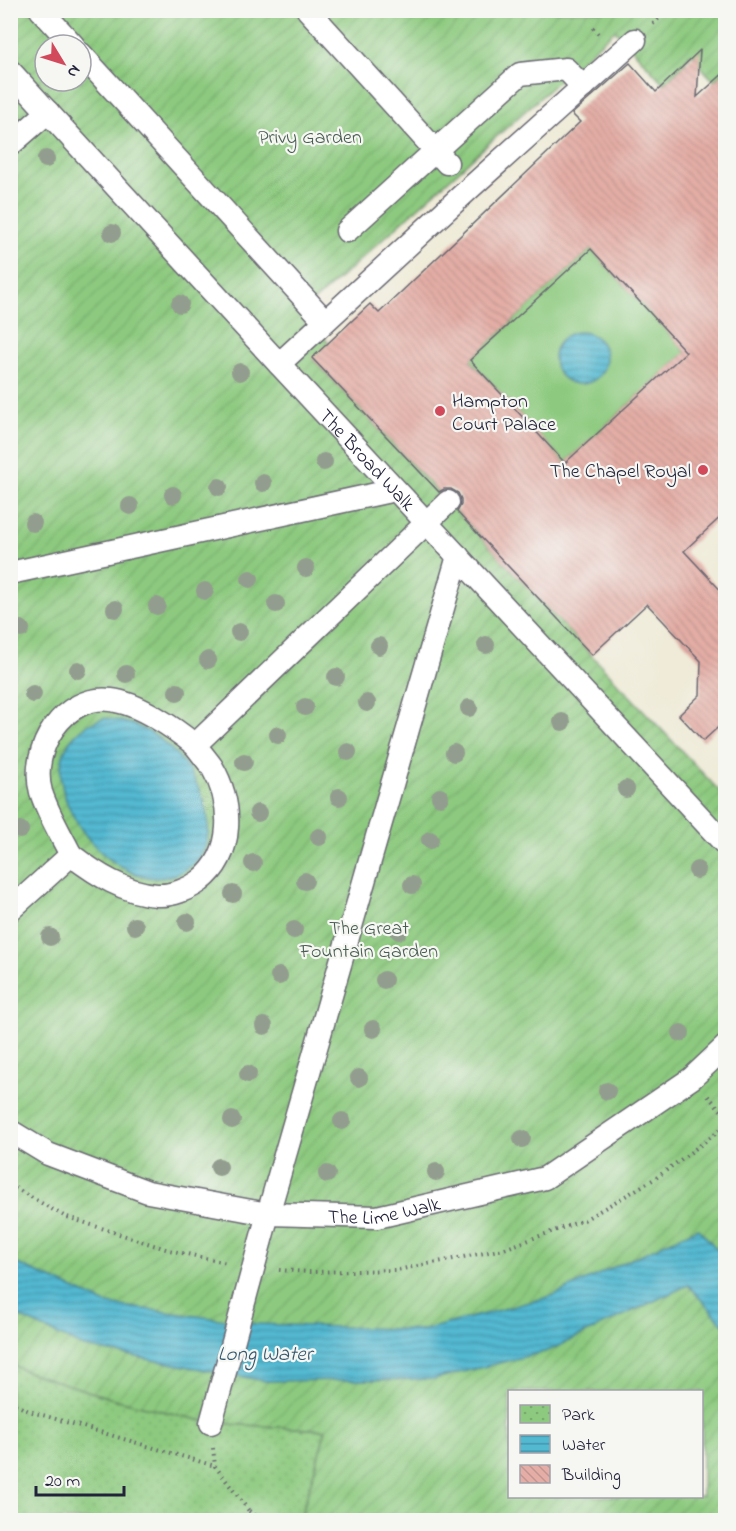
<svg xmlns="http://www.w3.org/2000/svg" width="736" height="1531" font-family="'Indie Flower',sans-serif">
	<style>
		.grass { fill: #8dca7f; stroke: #58765d; stroke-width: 1.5 }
		.park { fill: url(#park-dots); stroke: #58765d; stroke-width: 1.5 }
		.garden { fill: url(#garden-furrows); stroke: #58765d; stroke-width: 1.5; fill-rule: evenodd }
		.water { fill: url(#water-rules); stroke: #3a6e86; stroke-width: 1.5 }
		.building { fill: url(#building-back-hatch); fill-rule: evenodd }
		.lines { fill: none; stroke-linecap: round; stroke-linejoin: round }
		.pedestrian-casing { stroke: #6a6872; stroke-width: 25 }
		.path { stroke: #6a6872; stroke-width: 4; stroke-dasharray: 1.5 4.5; stroke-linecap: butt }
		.pedestrian { stroke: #fff; stroke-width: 22 }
		.tree { fill: #939d8f }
		.poi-dot { fill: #d1495b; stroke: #f6f6f2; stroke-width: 2 }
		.labels { text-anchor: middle; stroke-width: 4.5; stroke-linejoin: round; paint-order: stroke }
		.park-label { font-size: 20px; fill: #475d53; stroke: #f6f6f2 }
		.poi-label { font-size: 20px; fill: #22223b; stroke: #f6f6f2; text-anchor: start }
		.street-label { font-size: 20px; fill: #22223b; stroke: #f6f6f2 }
		.water-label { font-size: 21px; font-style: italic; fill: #335770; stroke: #f6f6f2 }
	</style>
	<defs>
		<pattern id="park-dots" width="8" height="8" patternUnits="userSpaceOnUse" patternTransform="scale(1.5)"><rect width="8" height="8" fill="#8dca7f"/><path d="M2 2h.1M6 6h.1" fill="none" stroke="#79ad6f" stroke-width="1.8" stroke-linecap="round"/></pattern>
		<pattern id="garden-furrows" width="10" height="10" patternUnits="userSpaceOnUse" patternTransform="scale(1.5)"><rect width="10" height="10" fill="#8dca7f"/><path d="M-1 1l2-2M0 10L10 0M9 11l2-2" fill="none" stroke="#79ad6f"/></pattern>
		<pattern id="water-rules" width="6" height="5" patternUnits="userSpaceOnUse" patternTransform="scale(1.5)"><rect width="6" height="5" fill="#53b9d1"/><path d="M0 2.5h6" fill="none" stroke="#4496ab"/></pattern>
		<pattern id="building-back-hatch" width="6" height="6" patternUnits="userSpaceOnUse" patternTransform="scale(1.5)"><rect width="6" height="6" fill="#e4aea6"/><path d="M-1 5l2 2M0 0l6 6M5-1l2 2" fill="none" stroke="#c39590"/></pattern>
	</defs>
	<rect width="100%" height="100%" fill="#f6f6f2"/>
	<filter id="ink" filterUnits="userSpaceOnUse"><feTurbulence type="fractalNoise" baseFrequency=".0167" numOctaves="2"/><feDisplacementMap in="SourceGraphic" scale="12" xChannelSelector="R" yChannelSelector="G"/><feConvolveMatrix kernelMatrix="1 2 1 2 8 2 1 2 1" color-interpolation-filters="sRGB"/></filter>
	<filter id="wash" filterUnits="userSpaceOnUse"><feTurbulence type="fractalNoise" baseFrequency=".008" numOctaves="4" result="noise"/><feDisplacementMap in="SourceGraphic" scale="24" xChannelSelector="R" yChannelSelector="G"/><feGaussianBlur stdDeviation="1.35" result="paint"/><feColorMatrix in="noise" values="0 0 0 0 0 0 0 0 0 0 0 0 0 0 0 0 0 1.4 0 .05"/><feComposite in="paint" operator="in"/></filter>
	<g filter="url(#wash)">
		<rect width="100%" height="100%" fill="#efebd8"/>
		<path class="grass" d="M591 249 686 352 565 463 470 360Z"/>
		<path class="park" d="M10 1364 28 1372 110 1398 211 1423 326 1430 300 1520H11Z"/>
		<path class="garden" d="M11 11H725V71L714 81 699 65 696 55H689V58L686 59 685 63 664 84 615 30 301 313 329 343 313 359 725 797V1520H300L326 1430 211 1423 110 1398 28 1372 11 1364ZM45 45H81V81H45ZM510 1392H702V1496H510Z"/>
		<path class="water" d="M554 358a26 26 0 1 1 52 0a26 26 0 1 1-52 0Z
			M104 718C127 721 152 730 169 747 202 777 233 848 179 873 108 907 0 751 104 718Z
			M698 1228 725 1258V1326L688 1285 548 1351 434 1379 265 1381 84 1347 11 1313V1261L107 1304 256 1324 424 1330 552 1296Z"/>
		<g id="blocks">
			<path class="building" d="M700 50 697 97 726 71V512L684 551 726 596V720L703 741 679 715 700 695 701 661 647 604 592 655 457 512 461 505V499L458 493 451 489H444L439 492 312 358 370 304 379 313 580 122 572 114 630 63 656 92ZM591 249 686 352 565 463 470 360Z"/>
		</g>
	</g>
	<g filter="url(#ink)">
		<use href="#blocks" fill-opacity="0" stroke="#6a6872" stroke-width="1.5"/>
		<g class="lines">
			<g class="pedestrian-casing">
				<g id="pedestrian">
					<path d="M41 10 73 45"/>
					<path d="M308 10 447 163"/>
					<path d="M81 54 325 321"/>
					<path id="s1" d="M10 71 279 364 726 845"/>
					<path d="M10 145 48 112"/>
					<path d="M347 231 520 74 566 69 583 87"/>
					<path d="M279 364 470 188 635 40"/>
					<path d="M10 573 395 490"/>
					<path d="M71 855C61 835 48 814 41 792 29 749 64 694 111 700 138 703 174 728 195 745"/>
					<path d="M10 910 71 855C96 874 125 893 157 895 172 896 189 889 200 881 235 854 233 803 212 767 207 760 201 753 195 745L448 502"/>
					<path id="s2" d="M10 1131 48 1154 148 1192 268 1214 377 1217 545 1178 692 1078 726 1046"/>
					<path d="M211 1423 268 1214 458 556"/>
				</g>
			</g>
			<path class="path" d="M716 10 726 21
				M720 15 725 10
				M653 24 668 10
				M593 28 600 36
				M708 1096 726 1116
				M10 1185 64 1216 169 1250 227 1263
				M279 1270 310 1272 397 1270 504 1249 584 1220 656 1178 726 1126
				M10 1402 29 1411 215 1466
				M213 1448 215 1466 249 1511 246 1520
				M249 1511 262 1520"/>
			<use href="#pedestrian" class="pedestrian"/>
		</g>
		<g class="tree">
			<circle cx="46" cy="159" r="9"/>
			<circle cx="112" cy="233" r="9"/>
			<circle cx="180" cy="304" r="9"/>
			<circle cx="240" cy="372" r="9"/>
			<circle cx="324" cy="462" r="9"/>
			<circle cx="263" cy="483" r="9"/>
			<circle cx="219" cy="487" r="9"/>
			<circle cx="173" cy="495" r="9"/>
			<circle cx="130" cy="506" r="9"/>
			<circle cx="33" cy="523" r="9"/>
			<circle cx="306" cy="568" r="9"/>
			<circle cx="250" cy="579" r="9"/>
			<circle cx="205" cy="591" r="9"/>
			<circle cx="276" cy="604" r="9"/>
			<circle cx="157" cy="606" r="9"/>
			<circle cx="115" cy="609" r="9"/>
			<circle cx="21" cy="629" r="9"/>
			<circle cx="239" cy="632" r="9"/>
			<circle cx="486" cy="645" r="9"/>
			<circle cx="379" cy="646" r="9"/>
			<circle cx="208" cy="660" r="9"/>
			<circle cx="78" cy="670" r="9"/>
			<circle cx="126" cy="674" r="9"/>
			<circle cx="336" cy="677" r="9"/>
			<circle cx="177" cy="692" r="9"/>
			<circle cx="33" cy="694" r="9"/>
			<circle cx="367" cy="703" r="9"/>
			<circle cx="305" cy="707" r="9"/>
			<circle cx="469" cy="708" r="9"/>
			<circle cx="562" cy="722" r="9"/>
			<circle cx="278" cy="735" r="9"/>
			<circle cx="348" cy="752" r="9"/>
			<circle cx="454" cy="753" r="9"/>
			<circle cx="244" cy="762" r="9"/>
			<circle cx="626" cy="789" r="9"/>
			<circle cx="339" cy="797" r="9"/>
			<circle cx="440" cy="797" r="9"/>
			<circle cx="258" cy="813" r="9"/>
			<circle cx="20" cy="830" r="9"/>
			<circle cx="319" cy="837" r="9"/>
			<circle cx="430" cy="840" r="9"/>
			<circle cx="253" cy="863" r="9"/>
			<circle cx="697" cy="870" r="9"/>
			<circle cx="305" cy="881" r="9"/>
			<circle cx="412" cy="885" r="9"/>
			<circle cx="233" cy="894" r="9"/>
			<circle cx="187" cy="922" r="9"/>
			<circle cx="135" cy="926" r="9"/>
			<circle cx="294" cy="930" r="9"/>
			<circle cx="399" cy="931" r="9"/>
			<circle cx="50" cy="937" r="9"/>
			<circle cx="279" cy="976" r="9"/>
			<circle cx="384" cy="980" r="9"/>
			<circle cx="264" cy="1026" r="9"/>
			<circle cx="373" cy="1029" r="9"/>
			<circle cx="681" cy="1033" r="9"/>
			<circle cx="248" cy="1074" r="9"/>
			<circle cx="359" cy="1078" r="9"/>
			<circle cx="607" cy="1091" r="9"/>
			<circle cx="232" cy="1120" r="9"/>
			<circle cx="342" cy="1121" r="9"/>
			<circle cx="522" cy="1139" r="9"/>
			<circle cx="219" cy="1167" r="9"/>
			<circle cx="436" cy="1172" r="9"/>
			<circle cx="327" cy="1174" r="9"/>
		</g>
	</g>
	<g class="poi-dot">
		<circle cx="440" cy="411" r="6"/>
		<circle cx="703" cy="470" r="6"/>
	</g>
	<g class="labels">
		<g class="park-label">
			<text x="310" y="143">Privy Garden</text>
			<text x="369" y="934">The Great<tspan x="369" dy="23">Fountain Garden</tspan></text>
		</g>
		<g class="poi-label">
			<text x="452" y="407">Hampton<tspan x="452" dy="23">Court Palace</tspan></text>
			<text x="691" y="477" text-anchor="end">The Chapel Royal</text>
		</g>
		<g class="street-label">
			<text dy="7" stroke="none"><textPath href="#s1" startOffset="528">The Broad Walk</textPath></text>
			<text dy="7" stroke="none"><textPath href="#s2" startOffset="390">The Lime Walk</textPath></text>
		</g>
		<g class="water-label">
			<text x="265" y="1360">Long Water</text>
		</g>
	</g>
	<rect width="736" height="1531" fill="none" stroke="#f6f6f2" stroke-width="36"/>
	<rect x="508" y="1390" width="195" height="108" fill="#f6f6f2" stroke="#a1a1a9" stroke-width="1.5"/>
	<rect x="520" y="1405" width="30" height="18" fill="url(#park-dots)" stroke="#a1a1a9" stroke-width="1.5"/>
	<text x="562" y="1420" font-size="18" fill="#22223b">Park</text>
	<rect x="520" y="1435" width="30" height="18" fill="url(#water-rules)" stroke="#a1a1a9" stroke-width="1.5"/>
	<text x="562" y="1450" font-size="18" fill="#22223b">Water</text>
	<rect x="520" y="1465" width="30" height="18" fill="url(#building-back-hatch)" stroke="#a1a1a9" stroke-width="1.5"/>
	<text x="562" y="1480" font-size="18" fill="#22223b">Building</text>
	<g transform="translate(63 63) rotate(128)"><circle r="28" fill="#f6f6f2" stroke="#a1a1a9" stroke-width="1.5"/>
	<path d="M0-4.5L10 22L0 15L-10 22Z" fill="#d1495b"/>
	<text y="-9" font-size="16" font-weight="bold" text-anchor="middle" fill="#22223b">N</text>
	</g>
	<path d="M36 1486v9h88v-9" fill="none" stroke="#22223b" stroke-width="3"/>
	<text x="45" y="1486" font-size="18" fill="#22223b" stroke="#f6f6f2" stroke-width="4.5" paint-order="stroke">20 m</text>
</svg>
